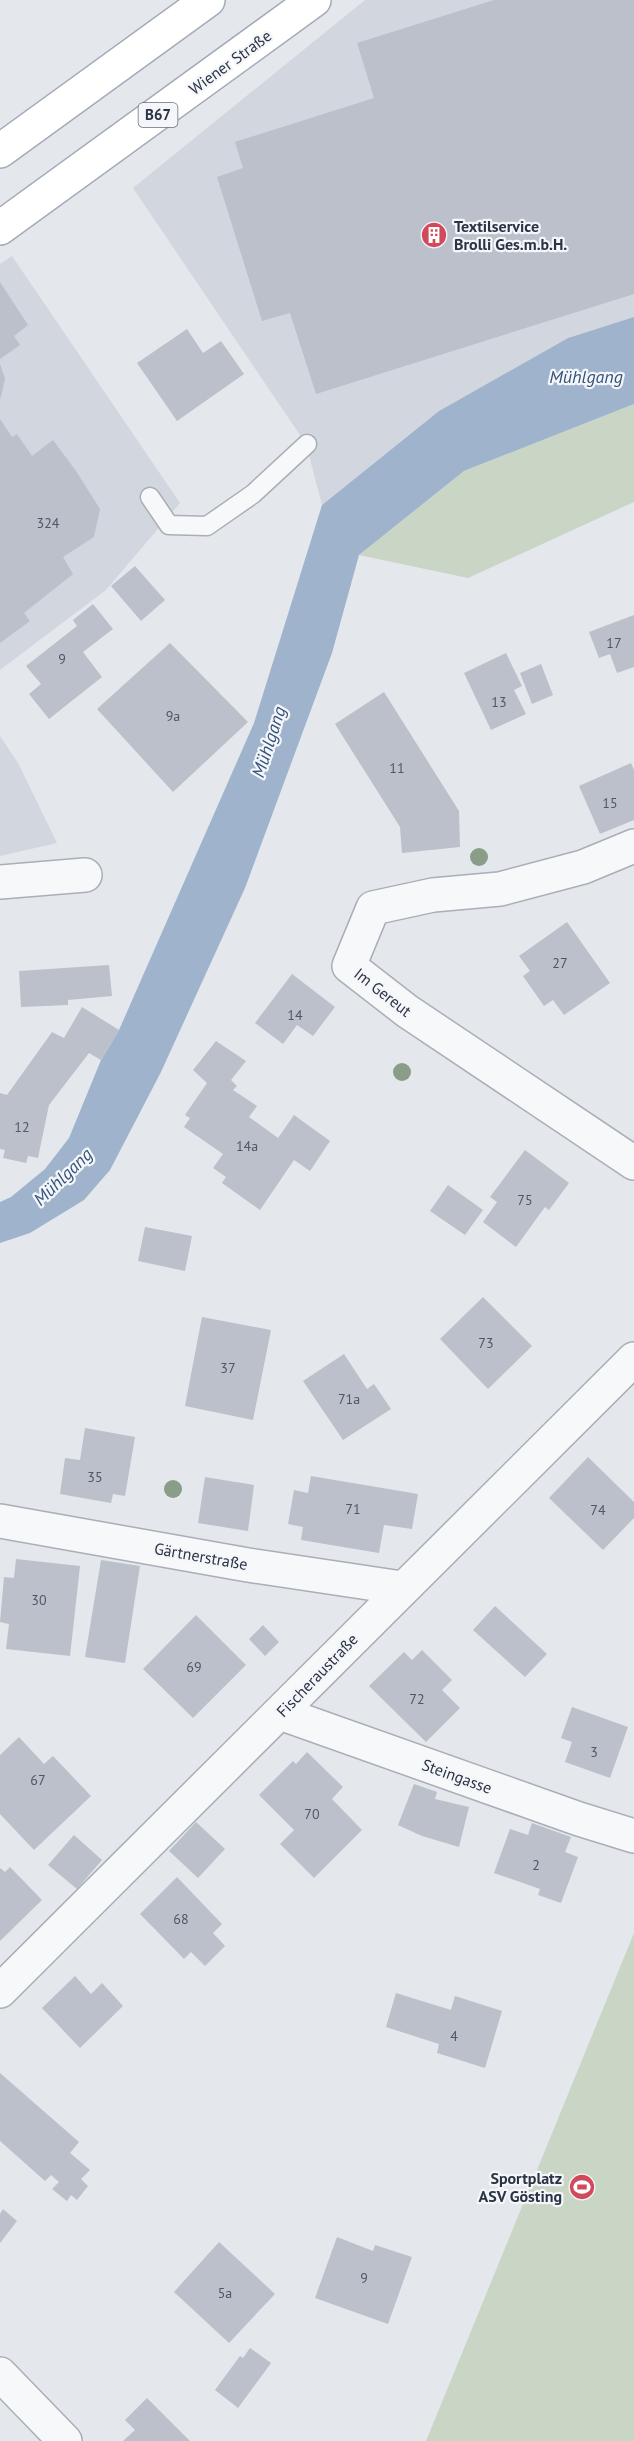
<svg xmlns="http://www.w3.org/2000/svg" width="634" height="2441" font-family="'PT Sans',sans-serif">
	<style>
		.built { fill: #d2d6de }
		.green { fill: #c9d6c5 }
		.water { fill: #9fb4cc }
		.building { fill: #bbc0ca }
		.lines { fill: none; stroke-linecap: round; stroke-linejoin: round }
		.service-casing { stroke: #a9aeb7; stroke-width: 21 }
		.minor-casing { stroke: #a9aeb7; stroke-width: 36 }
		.primary-casing { stroke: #a3abb8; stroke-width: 36 }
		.service { stroke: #f7f8fa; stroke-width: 18 }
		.minor { stroke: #f7f8fa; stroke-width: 33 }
		.primary { stroke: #fff; stroke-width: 33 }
		.tree { fill: #899d89 }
		.labels { text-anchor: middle; stroke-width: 4.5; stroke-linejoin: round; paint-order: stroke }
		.number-label { font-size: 14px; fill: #4f5766 }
		.shield { fill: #f4f6f9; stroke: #676e7b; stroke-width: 1.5 }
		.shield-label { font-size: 15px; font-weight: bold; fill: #2b3445 }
		.street-label { font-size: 16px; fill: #2b3445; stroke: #f4f6f9 }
		.poi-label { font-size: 16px; font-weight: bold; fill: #2b3445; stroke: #f4f6f9; text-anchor: start }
		.water-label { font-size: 18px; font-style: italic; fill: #34527a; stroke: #f4f6f9 }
	</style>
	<rect width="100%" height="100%" fill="#e4e7ec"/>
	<path class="built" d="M365 0H634V317L568 338 439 411 322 505 306 444 133 188Z
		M12 256 180 503 106 590 0 670V264Z
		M0 736 18 763 57 843 0 856Z"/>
	<path class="green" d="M634 404V502L468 578 359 555 464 471Z
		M634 1933V2441H426Z"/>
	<path class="water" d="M634 317V404L464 471 359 555 332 653 245 888 161 1072 110 1170 84 1200 30 1233 0 1243V1202L11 1197 45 1169 69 1138 101 1060 119 1030 254 723 322 505 439 411 568 338Z"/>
	<path class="building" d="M494 0H634V294L316 394 290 313 262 321 217 177 243 168 235 142 374 98 357 43Z
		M0 282 28 325 14 336 20 345 0 359Z
		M187 329 203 353 221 341 244 374 177 421 137 363Z
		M0 364 5 379 0 400Z
		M0 419 12 437 17 434 32 456 53 440 76 471 100 509 94 537 63 557 73 574 24 613 30 621 0 643Z
		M135 566 165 600 141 621 111 586Z
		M93 604 113 629 83 652 102 677 49 719 29 694 41 684 26 666 77 626 73 620Z
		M634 615V667L617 673 610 654 599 658 589 632Z
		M170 643 248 722 173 792 97 709Z
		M506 653 522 686 514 690 526 714 491 730 464 673Z
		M541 664 553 695 532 704 520 673Z
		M384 692 459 811 460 847 402 853 400 827 335 724Z
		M631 763 634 770V820L600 834 579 786Z
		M567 922 610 983 564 1015 553 1000 544 1006 523 976 530 971 519 956Z
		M109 965 112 996 68 1000V1005L21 1007 19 971Z
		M292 974 335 1007 313 1036 297 1025 283 1044 255 1023Z
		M82 1007 119 1030 101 1060 89 1053 49 1105 38 1158 28 1156 26 1163 3 1158 5 1150 0 1149V1093L7 1095 52 1032 64 1038Z
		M216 1041 246 1061 231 1080 237 1086 233 1090 257 1106 249 1117 278 1138 294 1115 330 1141 310 1171 294 1160 260 1210 222 1183 226 1177 213 1168 223 1154 184 1127 190 1118 185 1115 207 1083 193 1070Z
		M525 1150 569 1183 549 1210 545 1207 516 1247 483 1222 497 1202 490 1197Z
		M448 1185 483 1210 465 1235 430 1211Z
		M145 1227 192 1236 185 1271 138 1261Z
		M483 1297 532 1346 488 1389 440 1339Z
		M202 1317 271 1330 253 1420 185 1406Z
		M344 1354 367 1389 374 1384 391 1409 343 1440 303 1381Z
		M85 1428 135 1437 125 1496 113 1494 111 1503 60 1494 65 1458 80 1460Z
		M588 1457 634 1502V1518L603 1550 549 1498Z
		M311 1476 418 1494 412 1529 384 1525 379 1553 301 1540 303 1527 288 1524 294 1490 308 1493Z
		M205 1477 254 1485 248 1531 198 1523Z
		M16 1559 80 1566 70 1656 6 1649 9 1624 0 1622 4 1577 14 1578Z
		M101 1560 140 1566 125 1663 85 1657Z
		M495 1606 547 1654 525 1677 473 1630Z
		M196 1615 246 1665 193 1718 143 1669Z
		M263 1625 279 1642 265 1656 249 1639Z
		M422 1650 452 1680 442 1690 460 1708 426 1742 369 1686 404 1652 412 1660Z
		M572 1707 628 1727 610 1778 565 1762 572 1742 561 1738Z
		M19 1737 44 1764 53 1756 91 1796 34 1850 0 1814V1755Z
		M307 1752 343 1787 332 1799 362 1830 314 1878 280 1844 294 1830 259 1795 293 1761 296 1764Z
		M414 1784 437 1792 435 1799 469 1807 459 1847 422 1836 398 1825Z
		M196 1822 225 1849 198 1878 169 1851Z
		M532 1823 571 1837 565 1852 578 1857 561 1903 538 1895 540 1889 494 1873 510 1829 528 1835Z
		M74 1835 102 1860 77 1889 48 1865Z
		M10 1867 42 1900 0 1941V1868L5 1872Z
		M177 1877 222 1924 213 1933 225 1946 205 1966 191 1952 184 1959 140 1914Z
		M75 1976 91 1994 102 1983 123 2006 80 2048 42 2008Z
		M396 1993 451 2010 455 1996 502 2011 485 2068 437 2053 439 2044 386 2027Z
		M0 2073 79 2142 70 2153 90 2170 81 2179 88 2186 77 2200 71 2195 67 2201 52 2189 59 2182 51 2175 45 2181 0 2141Z
		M3 2209 17 2221 0 2243V2214Z
		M337 2237 373 2251 375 2245 412 2257 388 2324 315 2298Z
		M219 2242 275 2294 229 2343 174 2292Z
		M250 2348 271 2363 238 2408 215 2390 240 2356 243 2358Z
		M147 2398 190 2441H123L135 2430 125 2420Z"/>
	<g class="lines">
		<g class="service-casing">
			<path id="service" d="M150 497 169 525 207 526 253 494 307 444"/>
		</g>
		<g class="minor-casing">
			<path id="minor" d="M634 846 583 867 500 889 433 895 373 908 349 966 407 1011 634 1163
				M0 882 85 875
				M0 1521 248 1565 402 1588
				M280 1713 579 1819 634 1836
				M0 1991C212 1780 422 1568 634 1359
				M0 2374 65 2441"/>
		</g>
		<g class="primary-casing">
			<path id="primary" d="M0 151 208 0
				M0 228 314 0"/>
		</g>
		<use href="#service" class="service"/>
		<use href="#minor" class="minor"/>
		<use href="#primary" class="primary"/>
	</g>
	<g class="tree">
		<circle cx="479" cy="857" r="9"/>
		<circle cx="402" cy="1072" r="9"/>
		<circle cx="173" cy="1489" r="9"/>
	</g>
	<defs>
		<g id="building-disc" transform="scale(1.35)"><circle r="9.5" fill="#d1495b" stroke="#f4f6f9"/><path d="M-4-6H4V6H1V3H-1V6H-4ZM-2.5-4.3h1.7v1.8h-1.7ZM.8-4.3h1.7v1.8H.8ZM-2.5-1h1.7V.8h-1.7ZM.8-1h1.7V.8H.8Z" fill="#fff"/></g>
		<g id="stadium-disc" transform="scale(1.35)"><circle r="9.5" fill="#d1495b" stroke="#f4f6f9"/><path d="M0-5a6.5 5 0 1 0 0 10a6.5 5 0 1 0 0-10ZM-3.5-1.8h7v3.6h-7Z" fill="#fff"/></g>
	</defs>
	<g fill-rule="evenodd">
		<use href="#building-disc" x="434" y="235"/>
		<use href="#stadium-disc" x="582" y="2187"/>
	</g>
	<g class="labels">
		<g class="number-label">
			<text x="48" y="528">324</text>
			<text x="614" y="648">17</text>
			<text x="62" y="664">9</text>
			<text x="499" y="707">13</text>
			<text x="173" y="721">9a</text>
			<text x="397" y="773">11</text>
			<text x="610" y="808">15</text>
			<text x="560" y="968">27</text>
			<text x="295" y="1020">14</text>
			<text x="22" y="1132">12</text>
			<text x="247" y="1151">14a</text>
			<text x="525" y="1205">75</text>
			<text x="486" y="1348">73</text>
			<text x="228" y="1373">37</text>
			<text x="349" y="1404">71a</text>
			<text x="95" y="1482">35</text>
			<text x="353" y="1514">71</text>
			<text x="598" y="1515">74</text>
			<text x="39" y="1605">30</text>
			<text x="194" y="1672">69</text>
			<text x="417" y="1704">72</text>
			<text x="594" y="1757">3</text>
			<text x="38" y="1785">67</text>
			<text x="312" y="1819">70</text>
			<text x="536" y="1870">2</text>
			<text x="181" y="1924">68</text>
			<text x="454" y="2041">4</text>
			<text x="364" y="2283">9</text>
			<text x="225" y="2298">5a</text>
		</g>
		<rect class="shield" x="138.5" y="103" width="39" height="24" rx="4.5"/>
		<g class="shield-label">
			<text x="158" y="120">B67</text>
		</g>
		<g class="street-label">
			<text transform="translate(230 62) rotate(-36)" y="6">Wiener Straße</text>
			<text transform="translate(383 992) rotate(38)" y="6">Im Gereut</text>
			<text transform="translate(201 1556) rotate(10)" y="6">Gärtnerstraße</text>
			<text transform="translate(317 1675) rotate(-46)" y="6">Fischeraustraße</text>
			<text transform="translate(457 1776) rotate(20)" y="6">Steingasse</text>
		</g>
		<g class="poi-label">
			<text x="454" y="232">Textilservice<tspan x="454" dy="18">Brolli Ges.m.b.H.</tspan></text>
			<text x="562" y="2184" text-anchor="end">Sportplatz<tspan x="562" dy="18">ASV Gösting</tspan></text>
		</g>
		<g class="water-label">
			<text x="586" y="383">Mühlgang</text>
			<text transform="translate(269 742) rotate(-72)" y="6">Mühlgang</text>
			<text transform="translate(63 1177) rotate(-44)" y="6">Mühlgang</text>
		</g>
	</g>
</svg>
